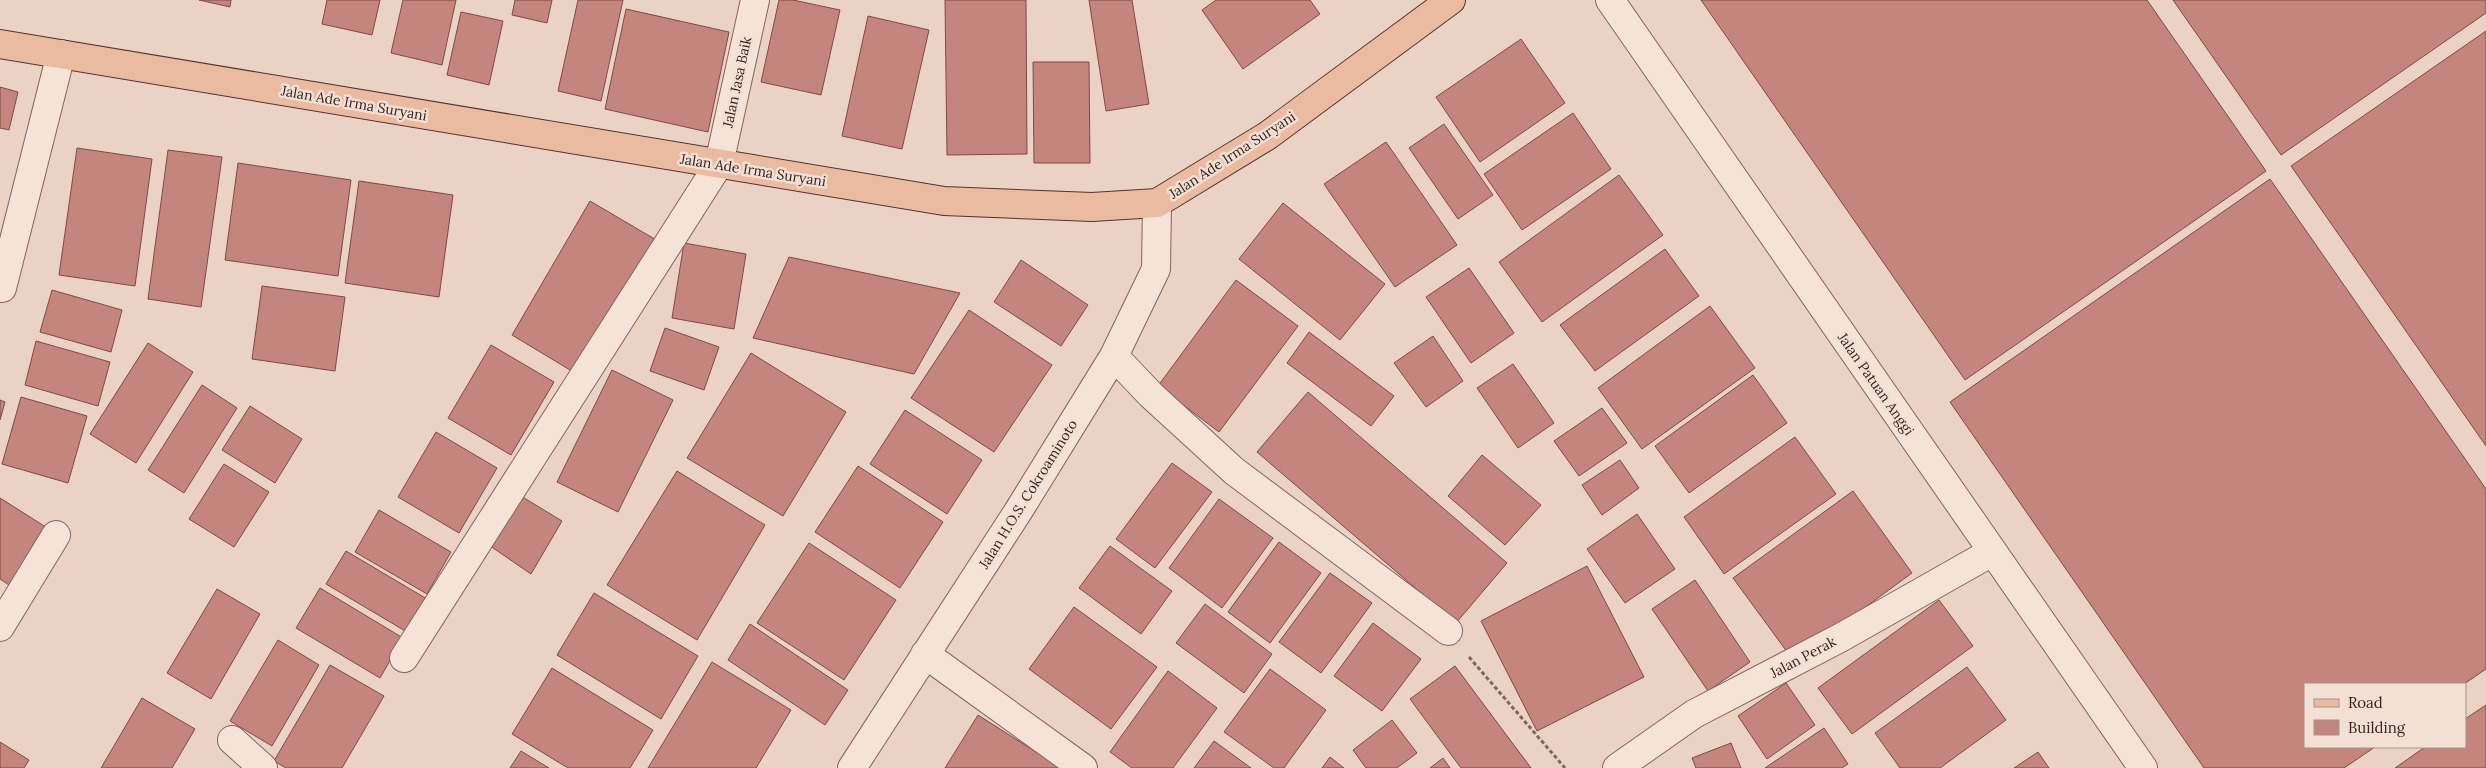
<svg xmlns="http://www.w3.org/2000/svg" width="2486" height="768" font-family="Lora,serif">
	<style>
		.building { fill: #c5857f; stroke: #804945 }
		.lines { fill: none; stroke-linecap: round; stroke-linejoin: round }
		.minor-casing { stroke: #83655d; stroke-width: 30 }
		.major-casing { stroke: #523531; stroke-width: 30 }
		.path { stroke: #83655d; stroke-width: 3; stroke-dasharray: 4 2.5; stroke-linecap: butt }
		.minor { stroke: #f6e3d8; stroke-width: 28 }
		.major { stroke: #eabba1; stroke-width: 28 }
		.labels { text-anchor: middle; stroke-width: 5; stroke-linejoin: round; paint-order: stroke }
		.street-label { font-size: 14px; fill: #352320; stroke: #f2e0d4 }
	</style>
	<rect width="100%" height="100%" fill="#ead3c5"/>
	<path class="building" d="M199 0H231L230 7Z
		M327 0H380L372 35 322 24Z
		M403 0H456L442 65 391 53Z
		M515 0H552L547 23 512 15Z
		M578 0H623L601 101 558 91Z
		M779 0H793L840 10 821 95 761 82Z
		M945 0H1026L1027 154 947 155Z
		M1089 0H1132L1149 104 1106 111Z
		M1216 0H1310L1320 14 1243 69 1202 10Z
		M1701 0H2147L2266 171 1965 380Z
		M2173 0H2486V13L2281 155Z
		M626 9 729 32 708 132 605 109Z
		M461 12 503 21 489 85 447 75Z
		M868 16 929 30 902 149 842 136Z
		M2486 31V446L2291 166Z
		M1521 39 1565 103 1480 162 1436 97Z
		M1033 62H1089L1090 163H1034Z
		M0 87 18 92 9 130 0 128Z
		M1573 113 1611 169 1522 230 1484 174Z
		M1444 124 1493 195 1458 219 1409 148Z
		M1386 142 1457 245 1395 287 1324 184Z
		M77 148 152 159 135 286 59 275Z
		M168 150 222 157 201 307 148 299Z
		M238 163 351 180 338 276 225 260Z
		M1619 175 1663 235 1542 322 1499 262Z
		M2270 179 2486 489V669L2464 684H2305V747H2375L2344 768H2204L1950 402Z
		M359 181 453 195 439 297 345 283Z
		M590 201 658 241 580 376 512 335Z
		M1283 203 1385 284 1340 340 1239 259Z
		M684 243 746 254 734 329 672 318Z
		M1665 249 1699 296 1595 371 1560 325Z
		M789 257 960 293 914 374 753 338Z
		M1021 260 1088 305 1061 346 994 302Z
		M1469 268 1514 333 1471 363 1426 297Z
		M1236 280 1298 326 1219 432 1158 386Z
		M262 286 345 297 335 371 252 359Z
		M52 290 122 310 111 352 40 332Z
		M1710 306 1755 368 1642 449 1598 388Z
		M969 310 1052 365 994 452 911 398Z
		M665 328 719 347 704 390 650 371Z
		M1309 332 1394 396 1371 426 1287 363Z
		M1433 336 1463 381 1426 407 1394 363Z
		M36 341 110 362 98 406 25 385Z
		M148 343 193 372 136 463 90 434Z
		M491 345 554 382 511 455 448 418Z
		M751 353 846 412 783 516 687 458Z
		M1513 364 1554 423 1518 448 1477 388Z
		M612 370 673 400 618 512 557 482Z
		M1753 375 1787 423 1689 493 1655 446Z
		M202 385 237 408 184 493 148 470Z
		M1308 392 1507 563 1456 623 1257 452Z
		M21 397 87 416 68 483 2 464Z
		M0 400 5 402 0 420Z
		M250 406 302 439 275 483 222 450Z
		M1602 408 1627 443 1579 476 1554 441Z
		M905 410 982 460 947 514 870 464Z
		M436 432 497 468 459 533 398 497Z
		M1795 437 1836 494 1724 574 1684 517Z
		M1482 455 1541 505 1505 545 1448 496Z
		M1620 460 1639 488 1602 515 1582 485Z
		M1172 463 1212 492 1155 568 1116 539Z
		M224 464 269 492 234 547 189 519Z
		M858 466 943 522 900 588 815 532Z
		M677 471 765 525 697 640 607 585Z
		M1853 491 1912 573 1793 660 1733 578Z
		M516 493 562 521 531 574 483 541Z
		M0 498 49 529 12 587 0 579Z
		M1219 499 1273 538 1222 608 1169 568Z
		M379 510 451 552 427 594 355 552Z
		M1637 514 1675 569 1625 603 1587 549Z
		M1279 542 1321 573 1270 643 1228 612Z
		M809 543 896 600 844 680 757 623Z
		M1110 546 1172 591 1141 634 1079 588Z
		M346 551 427 599 407 632 326 584Z
		M1587 566 1644 677 1537 731 1481 621Z
		M1330 573 1372 603 1321 673 1279 642Z
		M1695 580 1750 662 1708 691 1652 609Z
		M320 588 403 638 380 678 296 628Z
		M217 589 260 614 211 699 167 673Z
		M594 593 698 656 661 719 557 655Z
		M1939 600 1973 646 1852 734 1818 688Z
		M1205 604 1272 654 1244 693 1176 643Z
		M1074 607 1157 667 1111 729 1029 669Z
		M1373 623 1421 659 1382 711 1334 676Z
		M750 624 848 690 825 725 728 660Z
		M278 640 319 665 272 746 230 721Z
		M712 662 791 710 756 768H648Z
		M330 665 384 696 342 768H286L274 761Z
		M1455 666 1531 768H1461L1410 699Z
		M1967 667 2006 720 1940 768H1900L1875 733Z
		M552 668 653 730 630 768H568L512 734Z
		M1270 669 1326 710 1284 768H1274L1224 732Z
		M1168 671 1217 708 1173 768H1132L1110 752Z
		M1786 683 1815 725 1767 759 1738 716Z
		M142 698 195 729 172 768H101Z
		M2486 705V768H2395L2425 747H2465V719Z
		M978 715 1061 768H945Z
		M1392 720 1417 753 1397 768H1366L1353 750Z
		M1824 728 1848 764 1842 768H1765Z
		M1214 741 1251 768H1194Z
		M0 742 29 760 24 768H0Z
		M1731 743 1741 768H1696L1692 758Z
		M521 751 549 768H510Z
		M2038 752 2049 768H2014Z
		M1330 757 1344 768H1322Z
		M1443 758 1450 768H1430Z"/>
	<g class="lines">
		<g class="minor-casing">
			<path id="minor" d="M1610 0 2143 768
				M2 288 61 54
				M1114 356 1151 395 1234 471 1448 631
				M0 627 56 535
				M925 654 1083 768
				M404 658 719 164 755 0
				M232 740 263 768
				M852 768 1019 510 1114 356 1156 269 1157 203
				M1617 768 1694 714 1840 638 1992 552"/>
		</g>
		<g class="major-casing">
			<path id="major" d="M0 44 944 201 1092 207 1157 203 1267 136 1451 0"/>
		</g>
		<path class="path" d="M1469 657 1565 768"/>
		<use href="#minor" class="minor"/>
		<use href="#major" class="major"/>
	</g>
	<g class="labels">
		<g class="street-label">
			<text transform="translate(737 82) rotate(-78)" y="5">Jalan Jasa Baik</text>
			<text transform="translate(354 103) rotate(10)" y="5">Jalan Ade Irma Suryani</text>
			<text transform="translate(1232 155) rotate(-33)" y="5">Jalan Ade Irma Suryani</text>
			<text transform="translate(753 170) rotate(9)" y="5">Jalan Ade Irma Suryani</text>
			<text transform="translate(1876 384) rotate(55)" y="5">Jalan Patuan Anggi</text>
			<text transform="translate(1028 494) rotate(-58)" y="5">Jalan H.O.S. Cokroaminoto</text>
			<text transform="translate(1803 657) rotate(-28)" y="5">Jalan Perak</text>
		</g>
	</g>
	<rect x="2304" y="683" width="162" height="65" fill="#f2e0d4" stroke="#a6948c"/>
	<rect x="2314" y="699" width="25" height="8" fill="#eabba1" stroke="#a6948c"/>
	<text x="2348" y="708" font-size="15" fill="#352320">Road</text>
	<rect x="2314" y="720" width="25" height="15" fill="#c5857f" stroke="#a6948c"/>
	<text x="2348" y="733" font-size="15" fill="#352320">Building</text>
</svg>
